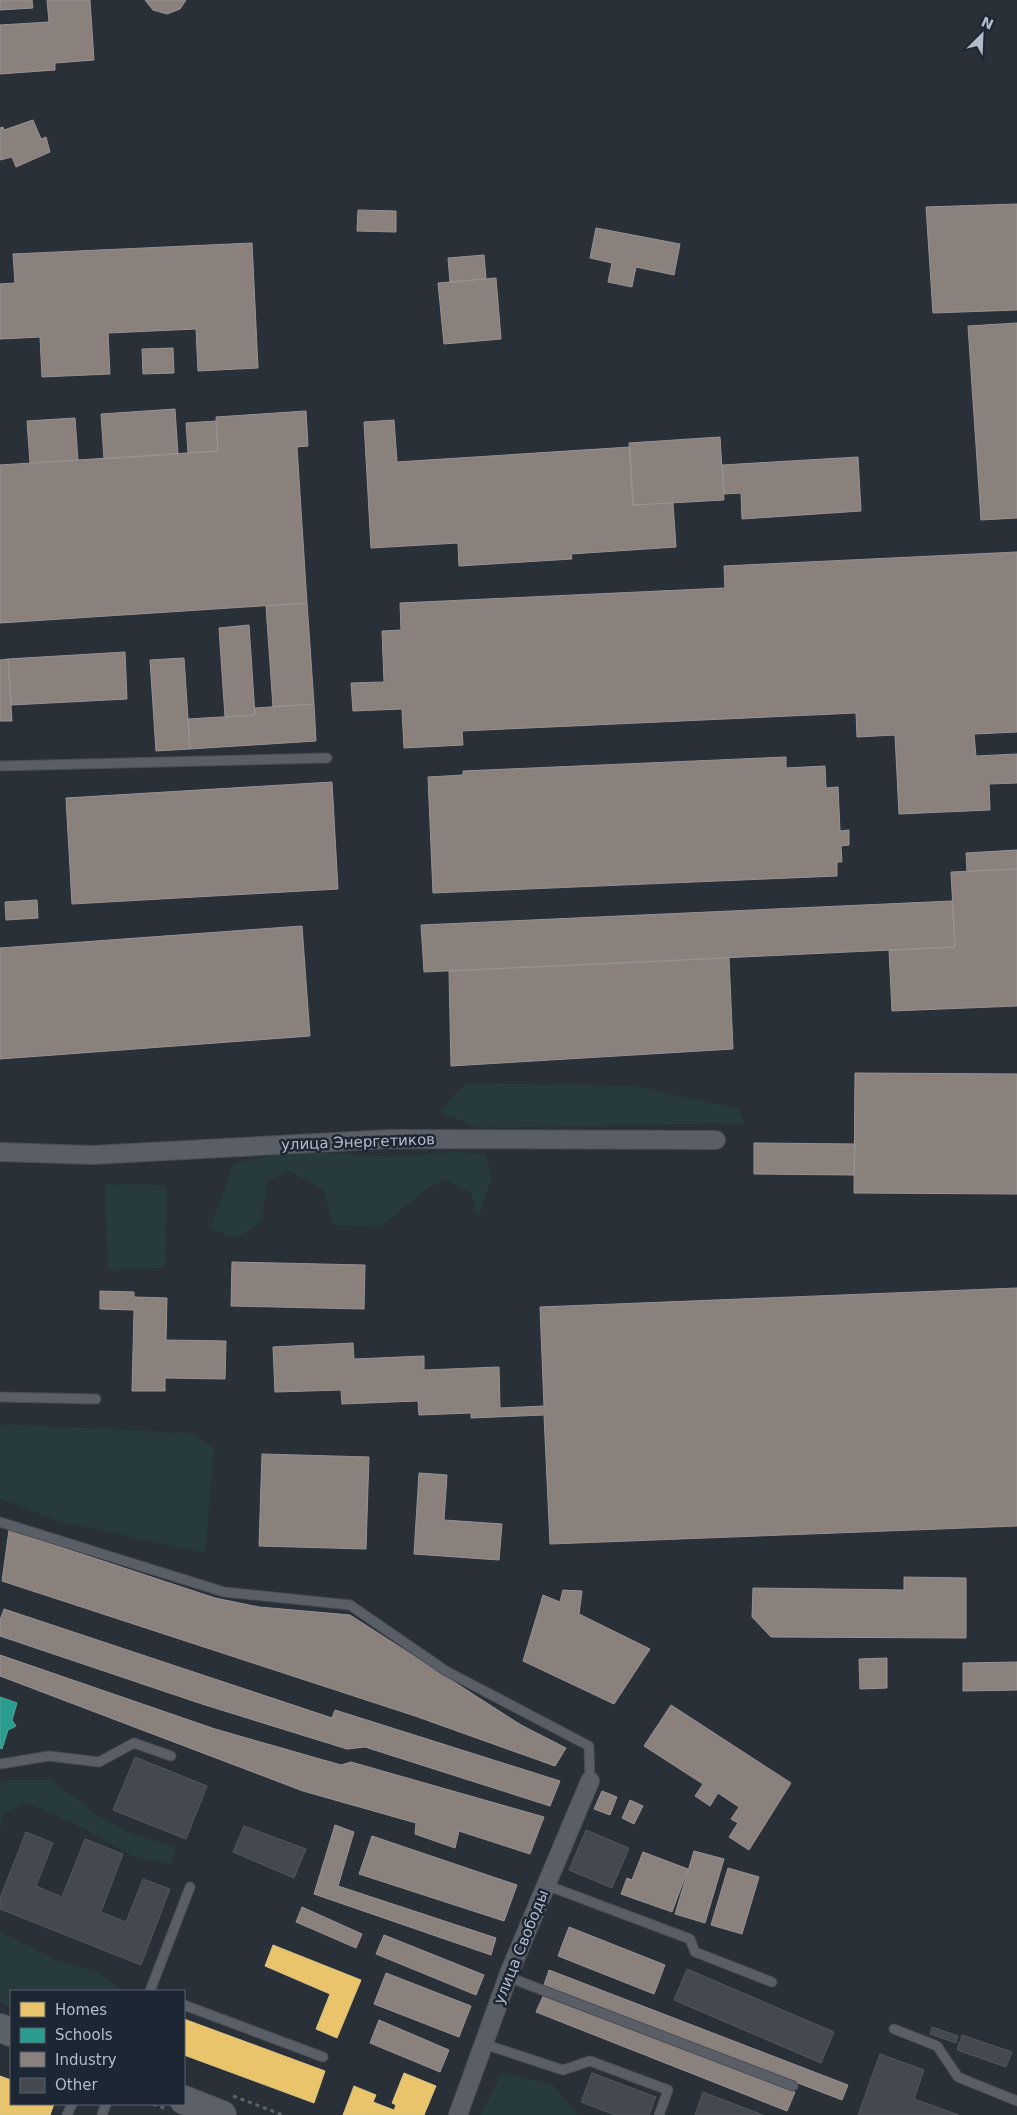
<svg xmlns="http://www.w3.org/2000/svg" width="1017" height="2115" font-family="'DejaVu Sans',sans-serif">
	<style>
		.green { fill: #273a3e }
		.homes { fill: #e9c46a; stroke: #d9c286 }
		.schools { fill: #2a9d8f; stroke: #53a6a0 }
		.industry { fill: #8a817c; stroke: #979393 }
		.building { fill: #444950; stroke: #52575f }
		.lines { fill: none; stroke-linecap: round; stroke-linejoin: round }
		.lane-casing { stroke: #484c53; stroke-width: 11 }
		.street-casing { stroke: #484c53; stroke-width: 20 }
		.primary-casing { stroke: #484c55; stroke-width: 30 }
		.path { stroke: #5d636a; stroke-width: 3; stroke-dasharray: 4 4; stroke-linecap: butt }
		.lane { stroke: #5a5e66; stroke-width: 9 }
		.street { stroke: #5a5e66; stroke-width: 18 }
		.primary { stroke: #5c6168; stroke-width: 28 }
		.labels { text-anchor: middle; stroke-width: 5; stroke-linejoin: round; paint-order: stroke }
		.street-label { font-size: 15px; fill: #b4bcc9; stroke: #1d2633 }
	</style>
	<rect width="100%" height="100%" fill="#2a3038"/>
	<path class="green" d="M466 1083 633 1086 738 1109 745 1123 480 1128 439 1112Z
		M292 1151 401 1157 455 1151 486 1155 492 1177 478 1218 471 1192 444 1180 427 1188 381 1227 333 1225 324 1191 290 1171 267 1181 262 1221 237 1238 210 1229 233 1164Z
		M105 1184 167 1185 165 1268 108 1270Z
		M0 1424 189 1433 214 1448 205 1553 59 1521 0 1499Z
		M7 1780H51L100 1817 132 1834 176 1847 170 1864 132 1856 85 1829 26 1802 3 1814 0 1829V1783Z
		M0 1932 58 1961 98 1972 123 1991H11V2007L0 2002Z
		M502 2073 553 2085 578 2115H481Z"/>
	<path class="homes" d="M273 1945 361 1980 337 2038 316 2029 330 1994 265 1966Z
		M184 2019 325 2071 314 2103 184 2055Z
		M404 2073 436 2086 424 2115H343L354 2086 376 2095 373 2102 394 2110 396 2105 392 2103Z
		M0 2076 11 2080V2104H54L50 2115H0Z"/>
	<path class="schools" d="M0 1697 17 1703 12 1720 16 1726 8 1730 2 1749 0 1748Z"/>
	<path class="industry" d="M0 0H32L33 8 0 10Z
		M47 0H90L94 60 55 63V70L0 74V25L49 22Z
		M145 0H186L180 9 167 14 153 10Z
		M33 120 41 139 46 137 50 152 16 167 12 157 0 160V128L3 127 4 130Z
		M1017 204V310L933 313 926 207Z
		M358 210 396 211V232L357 231Z
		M596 228 680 244 674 275 636 267 632 287 608 282 612 263 590 258Z
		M252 243 258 368 198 371 196 329 108 333 110 374 42 377 40 337 0 339V284L15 283 13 254Z
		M484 255 486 279 450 282 448 258Z
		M496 278 501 339 444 344 438 283Z
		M1017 323V518L981 520 968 326Z
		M173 348 174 373 143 374 142 349Z
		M175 409 178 454 104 459 101 414Z
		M306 411 308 446 297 447 307 603 0 623V465L218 451 216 417Z
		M75 418 78 460 30 463 27 421Z
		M394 420 397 462 630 447 633 505 673 503 676 547 571 554 572 559 459 566 458 543 371 548 364 422Z
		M216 421 218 451 188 453 186 423Z
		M720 437 724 500 633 505 629 443Z
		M858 457 861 511 742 519 741 493 724 494 722 465Z
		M1017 552V732L974 734 976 756 1017 754V783L989 784 990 810 899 814 895 735 857 737 856 713 462 731 463 745 404 748 402 709 353 711 351 683 384 682 382 631 401 630 400 603 725 588 724 566Z
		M307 603 314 704 273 707 266 606Z
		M249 625 255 715 225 717 219 628Z
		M125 652 127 699 11 705 8 659Z
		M184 658 190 749 156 751 150 660Z
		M8 659 12 721H0V660Z
		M314 704 316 741 190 749 188 719 255 715V708Z
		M786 757V768L825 766 826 788 838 787 840 831 849 830V845L841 846 842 862H837V876L433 893 428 777 463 775V771Z
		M332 782 338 889 72 904 66 798Z
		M1017 850V869L967 871 966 853Z
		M1017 869V1006L892 1011 889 950 955 947 951 872Z
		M37 900 38 918 6 920 5 902Z
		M952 901 955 947 424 972 421 925Z
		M302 926 310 1036 0 1059V948Z
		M729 958 733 1049 451 1066 449 971Z
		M855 1073 1017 1074V1194L854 1193Z
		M754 1143 855 1144 854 1175 754 1174Z
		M232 1262 365 1265 364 1309 231 1306Z
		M1017 1288V1526L550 1544 544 1415 471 1418V1413L419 1415 418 1401 342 1404 341 1390 275 1392 273 1347 353 1343 354 1359 424 1356V1370L499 1367 500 1408 544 1406 540 1307Z
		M100 1291 134 1292V1297L167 1298 166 1340 226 1341 225 1379 165 1378V1391H132L134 1310 100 1309Z
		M262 1454 369 1457 366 1549 259 1546Z
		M419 1473 447 1475 444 1520 502 1524 499 1560 414 1554Z
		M9 1530 215 1598 259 1607 350 1615 521 1725 566 1748 555 1766 415 1716 2 1581Z
		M904 1577 966 1578V1638L771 1637 752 1617 753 1588 904 1590Z
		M563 1590 582 1591 579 1614 650 1649 614 1704 523 1661 543 1595 560 1602Z
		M4 1609 332 1718 335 1710 560 1781 550 1806 365 1747 347 1749 202 1704 0 1636V1620Z
		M0 1655 215 1729 341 1765 351 1762 544 1817 530 1854 459 1831 455 1848 415 1834 416 1823 303 1791 0 1676Z
		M887 1658V1688L860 1689 859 1659Z
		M1017 1662V1690L963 1691V1663Z
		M671 1705 791 1783 749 1850 729 1837 738 1823 731 1819 739 1807 718 1793 710 1806 695 1796 703 1784 644 1746Z
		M602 1791 617 1797 610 1815 594 1809Z
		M630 1800 643 1806 634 1824 622 1818Z
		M335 1825 354 1832 338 1886 496 1938 491 1955 314 1894Z
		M372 1836 517 1885 504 1921 359 1874Z
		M694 1851 724 1859 705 1923 675 1914Z
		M643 1852 688 1869 672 1912 621 1894 627 1878 632 1880Z
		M728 1868 759 1877 742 1934 711 1925Z
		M302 1907 362 1934 356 1948 296 1922Z
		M569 1927 665 1965 654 1994 558 1956Z
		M384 1935 484 1975 476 1995 376 1954Z
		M549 1970 848 2085 842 2100 544 1985Z
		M386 1973 471 2006 459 2037 374 2004Z
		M544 1994 795 2092 787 2111 536 2012Z
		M379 2020 449 2050 440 2072 370 2043Z"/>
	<path class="building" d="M135 1757 207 1786 186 1839 113 1810Z
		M244 1826 306 1849 294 1878 233 1852Z
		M586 1830 629 1848 612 1888 569 1870Z
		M26 1832 53 1843 36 1886 62 1897 85 1839 123 1854 101 1912 126 1922 143 1879 170 1889 141 1965 0 1909V1898Z
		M687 1969 834 2032 821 2063 674 2000Z
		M932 2027 958 2036 956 2043 930 2034Z
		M962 2035 1012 2052 1006 2067 957 2050Z
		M880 2054 924 2070 914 2099 959 2115H858Z
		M592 2073 656 2097 649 2115H615L581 2102Z
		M703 2092 763 2115H695Z"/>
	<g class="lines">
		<g class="lane-casing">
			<path id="lane" d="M0 766 327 758
				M0 1397 96 1399
				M0 1522 224 1592 350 1605 446 1671 589 1746 590 1781
				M0 1764 49 1756 99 1762 134 1743 171 1756
				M546 1885 690 1939 695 1952 772 1982
				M508 1977 793 2086
				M150 1991 190 1887
				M184 2005 323 2057
				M894 2029 937 2046 958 2077 1017 2101
				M484 2044 563 2070 590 2061 668 2090 659 2115
				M67 2115 72 2104
				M102 2115 106 2104"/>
		</g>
		<g class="street-casing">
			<path id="street" d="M0 1152 92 1155 390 1139 716 1140
				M458 2115 510 1971 590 1781"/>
		</g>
		<g class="primary-casing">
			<path id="primary" d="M0 2028 11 2032
				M184 2100 222 2115"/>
		</g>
		<path class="path" d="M233 2096 283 2115
			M153 2104 164 2108"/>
		<use href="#lane" class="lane"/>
		<use href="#street" class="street"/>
		<use href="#primary" class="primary"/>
	</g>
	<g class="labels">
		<g class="street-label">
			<text transform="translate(358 1142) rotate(-2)" y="5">улица Энергетиков</text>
			<text transform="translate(521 1947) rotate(-68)" y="5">улица Свободы</text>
		</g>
	</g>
	<rect x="10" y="1990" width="175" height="115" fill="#1d2633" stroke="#59626f"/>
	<rect x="20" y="2002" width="25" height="15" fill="#e9c46a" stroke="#59626f"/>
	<text x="55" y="2015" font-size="15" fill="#b4bcc9">Homes</text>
	<rect x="20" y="2028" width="25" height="15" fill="#2a9d8f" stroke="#59626f"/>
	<text x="55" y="2040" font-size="15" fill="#b4bcc9">Schools</text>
	<rect x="20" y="2052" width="25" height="15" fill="#8a817c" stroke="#59626f"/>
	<text x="55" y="2065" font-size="15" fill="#b4bcc9">Industry</text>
	<rect x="20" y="2078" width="25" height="15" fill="#444950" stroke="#59626f"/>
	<text x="55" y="2090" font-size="15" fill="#b4bcc9">Other</text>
	<g transform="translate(982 35) rotate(24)" stroke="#1d2633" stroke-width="4" paint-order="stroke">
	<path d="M0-4L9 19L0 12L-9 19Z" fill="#b4bcc9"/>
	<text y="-8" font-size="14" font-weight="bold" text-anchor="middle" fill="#b4bcc9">N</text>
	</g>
</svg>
